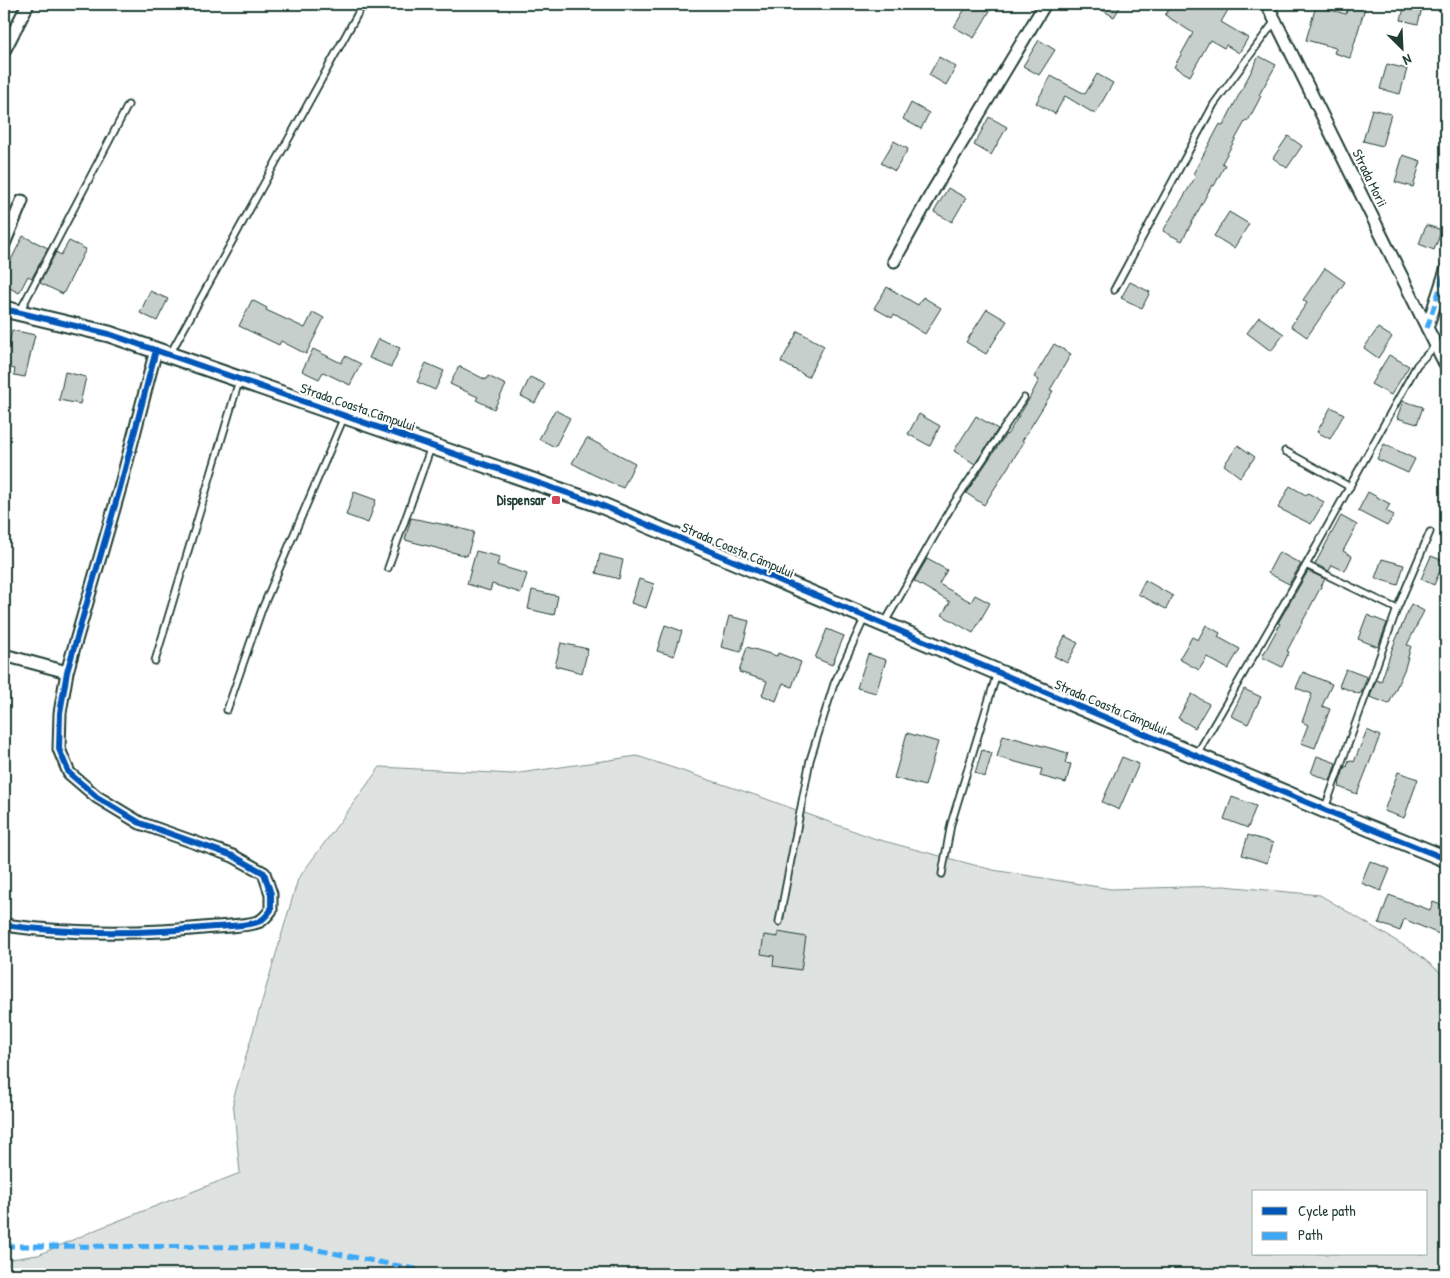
<svg xmlns="http://www.w3.org/2000/svg" width="1450" height="1278" font-family="'Patrick Hand',sans-serif">
	<style>
		.green { fill: #dee3e2; stroke: #7e908b; fill-rule: evenodd }
		.building { fill: #c7cfcc; stroke: #1f3d34 }
		.lines { fill: none; stroke-linecap: round; stroke-linejoin: round }
		.service-casing { stroke: #1f3d34; stroke-width: 9 }
		.minor-casing { stroke: #1f3d34; stroke-width: 15 }
		.tertiary-casing { stroke: #1f3d34; stroke-width: 19 }
		.service { stroke: #fff; stroke-width: 5.5 }
		.minor { stroke: #fff; stroke-width: 11 }
		.tertiary { stroke: #fff; stroke-width: 15 }
		.quiet { stroke: #3fa9f5; stroke-width: 5; stroke-dasharray: 10 5; stroke-linecap: butt }
		.cycleway-casing { stroke: #fff; stroke-width: 9 }
		.cycleway { stroke: #0057b8; stroke-width: 6 }
		.poi-dot { fill: #d1495b; stroke: #fff; stroke-width: 2 }
		.labels { text-anchor: middle; stroke-width: 4; stroke-linejoin: round; paint-order: stroke }
		.street-label { font-size: 14px; fill: #1f3d34; stroke: #fff }
		.poi-label { font-size: 14px; font-weight: bold; fill: #1f3d34; stroke: #fff; text-anchor: end }
	</style>
	<rect width="100%" height="100%" fill="#fff"/>
	<filter id="ink" filterUnits="userSpaceOnUse"><feTurbulence type="fractalNoise" baseFrequency=".02" numOctaves="2"/><feDisplacementMap in="SourceGraphic" scale="10" xChannelSelector="R" yChannelSelector="G"/><feConvolveMatrix kernelMatrix="1 2 1 2 8 2 1 2 1" color-interpolation-filters="sRGB"/></filter>
	<g filter="url(#ink)">
		<path class="green" d="M637 756 758 796 876 839 993 870 1111 889 1224 886 1320 895 1418 954 1446 977V1274H4V1260L38 1255 100 1228 240 1173 233 1100 298 879 380 767 513 774ZM1254 1192H1426V1254H1254Z"/>
		<path class="building" d="M968 4H994L974 38 954 27Z
			M1092 4H1122L1114 17Z
			M1173 4H1217L1228 10 1221 22 1248 38 1239 53 1226 45 1224 48 1210 40 1190 76 1174 67 1193 33 1165 15Z
			M1349 4H1366L1350 58 1334 53 1336 48 1306 40 1316 6 1346 14Z
			M1405 4H1423L1418 24 1401 20Z
			M1039 40 1055 50 1039 75 1023 66Z
			M1259 56 1276 65 1259 95 1261 96 1248 121 1246 120 1222 163 1225 165 1214 186 1212 185 1182 241 1163 231 1196 176 1193 174 1220 124 1223 126Z
			M939 57 956 67 946 85 929 75Z
			M1387 64 1407 69 1400 94 1380 89Z
			M1097 74 1113 83 1095 114 1065 96 1055 114 1036 103 1051 76 1085 94Z
			M911 103 929 113 921 129 903 119Z
			M1372 109 1391 114 1382 146 1363 141Z
			M989 117 1007 127 991 155 974 145Z
			M1288 136 1302 146 1287 168 1273 158Z
			M894 141 908 149 895 171 881 163Z
			M1403 155 1421 161 1413 187 1395 182Z
			M948 188 966 198 952 222 934 212Z
			M1229 212 1249 224 1234 248 1214 236Z
			M1426 225 1442 230 1434 250 1419 244Z
			M23 236 48 248 32 278 28 276 19 293 4 285V274Z
			M69 241 86 249 63 294 40 283 56 252 61 255Z
			M1325 268 1345 282 1307 337 1291 326 1307 303 1303 300Z
			M1130 282 1150 292 1142 308 1121 298Z
			M887 287 918 305 923 297 941 308 925 334 894 315 892 318 874 308Z
			M150 291 168 299 157 321 140 313Z
			M252 300 267 308 266 310 305 328 313 312 324 318 306 354 281 341 279 345 239 326Z
			M987 309 1007 321 986 354 966 342Z
			M1259 317 1284 334 1271 351 1247 333Z
			M1378 328 1392 337 1378 358 1364 348Z
			M12 330 35 335 25 377 14 375 15 369 4 367Z
			M798 331 824 346 808 377 781 362Z
			M378 339 400 348 391 367 369 358Z
			M1054 344 1071 354 1050 390 1053 391 1022 441 1024 442 984 505 966 493 1006 434 1007 435 1028 401 1039 380 1034 377Z
			M313 349 341 363 345 356 361 364 350 385 323 372 319 379 302 371Z
			M1389 355 1409 366 1391 395 1371 384Z
			M426 363 444 371 435 390 417 382Z
			M459 366 486 380 488 376 506 385 494 409 476 400 478 397 450 384Z
			M65 372 86 377 80 404 59 400Z
			M530 377 545 384 535 403 521 396Z
			M1403 401 1423 407 1417 424 1397 418Z
			M1331 407 1344 414 1330 439 1317 432Z
			M555 410 570 418 555 447 539 439Z
			M919 414 940 426 930 446 908 434Z
			M976 416 998 429 975 464 954 451Z
			M587 438 635 463 623 488 592 474 572 463Z
			M1384 444 1415 459 1408 473 1377 459Z
			M1238 445 1255 457 1240 477 1224 465Z
			M1290 486 1306 495 1308 493 1324 502 1311 524 1278 508Z
			M354 492 376 500 368 523 346 515Z
			M1368 492 1390 504 1386 511 1394 515 1387 526 1358 511Z
			M1341 516 1357 525 1343 551 1352 556 1345 571 1332 565 1329 571 1315 564Z
			M411 518 451 526 474 532 467 556 405 540Z
			M476 551 500 557 497 565 527 574 521 593 492 584 490 591 467 584Z
			M1279 552 1301 564 1289 584 1268 573Z
			M600 554 623 560 619 579 596 573Z
			M1431 556 1444 561 1434 585 1421 579Z
			M927 559 947 570 939 584 971 602 975 595 990 603 973 633 942 615 950 602 914 581Z
			M1382 559 1404 565 1398 585 1375 578Z
			M1308 571 1325 579 1287 651 1289 652 1282 667 1262 657 1280 624 1278 623Z
			M639 579 654 584 646 608 631 603Z
			M1145 580 1173 596 1166 609 1138 594Z
			M532 590 558 596 554 615 528 609Z
			M1411 604 1424 611 1407 645 1411 646 1405 668 1389 704 1370 697 1376 680 1381 682 1392 649Z
			M1367 615 1387 623 1378 647 1358 639Z
			M729 616 749 621 741 652 721 647Z
			M665 625 682 631 674 656 657 651Z
			M1206 625 1220 633 1218 637 1240 649 1228 669 1207 657 1199 670 1179 659 1192 637 1198 640Z
			M827 629 844 636 832 665 815 658Z
			M1065 636 1078 643 1067 663 1054 656Z
			M561 643 588 649 582 673 555 666Z
			M747 647 777 656 778 653 801 662 792 687 783 683 776 701 762 695 767 681 739 672Z
			M868 654 886 660 876 693 857 688Z
			M1346 669 1367 677 1361 693H1360L1359 694 1339 686Z
			M1303 672 1332 684 1322 706 1330 709 1315 748 1301 743 1308 725 1302 722 1312 694 1296 688Z
			M1244 689 1261 697 1248 724 1231 716Z
			M1192 694 1209 704 1195 728 1178 718Z
			M1367 730 1380 736 1357 794 1339 787 1340 784H1339L1345 766 1347 767 1349 760 1354 762Z
			M907 733 938 742 925 786 894 778Z
			M1003 735 1068 753 1065 763 1071 764 1066 783 1040 776 1042 769 997 757Z
			M982 750 992 753 985 777 975 773Z
			M1317 756 1336 763 1330 781 1311 773Z
			M1122 757 1139 764 1119 810 1102 802Z
			M1398 772 1418 779 1404 818 1384 811Z
			M1232 797 1256 806 1248 828 1224 819Z
			M1248 835 1273 843 1267 863 1242 855Z
			M1370 861 1390 869 1381 891 1361 883Z
			M1389 895 1430 910 1433 902 1446 907V937L1404 919 1400 931 1379 923Z
			M778 932 806 937 801 970 773 966 774 956 761 954 764 935 778 937Z"/>
		<g class="lines">
			<g class="service-casing">
				<path id="service" d="M1114 290 1214 104 1275 21
					M20 311 128 105
					M170 354 363 4
					M1285 451 1350 487
					M1306 565 1397 609
					M388 568 431 447
					M884 624 950 509 1024 398
					M155 661 239 381
					M227 710 262 609 344 417
					M1197 754 1306 565 1417 365 1436 345
					M1325 808 1397 609 1430 532
					M942 874 951 824 997 673
					M779 922 810 760 834 684 865 617"/>
			</g>
			<g class="minor-casing">
				<path id="minor" d="M1267 4 1446 366
					M4 51 28 4
					M4 244 22 201
					M894 261 934 189 1045 4
					M1427 328 1446 270
					M4 655 67 672
					M4 925C74 935 144 934 214 927 226 926 250 926 260 921 264 919 268 914 271 910V894L264 873 233 856 140 823 97 797 69 773 59 749 60 713 67 672 120 488 156 350"/>
			</g>
			<g class="tertiary-casing">
				<path id="tertiary" d="M4 309 109 334 596 503 1325 810 1446 859"/>
			</g>
			<use href="#service" class="service"/>
			<use href="#minor" class="minor"/>
			<use href="#tertiary" class="tertiary"/>
			<path class="quiet" d="M1427 328 1446 270
				M4 1246 302 1247 415 1269 420 1274"/>
			<g class="cycleway-casing">
				<path id="cycleway" d="M4 309 109 334 596 503 1325 810 1446 859
					M4 925C74 935 144 934 214 927 226 926 250 926 260 921 264 919 268 914 271 910V894L264 873 233 856 140 823 97 797 69 773 59 749 60 713 67 672 120 488 156 350"/>
			</g>
			<use href="#cycleway" class="cycleway"/>
		</g>
	</g>
	<rect class="poi-dot" x="551" y="495" width="10" height="10" rx="2.5"/>
	<g class="labels">
		<g class="street-label">
			<text transform="translate(1370 178) rotate(64)" y="5">Strada Morii</text>
			<text transform="translate(358 407) rotate(19)" y="5">Strada Coasta Câmpului</text>
			<text transform="translate(738 550) rotate(23)" y="5">Strada Coasta Câmpului</text>
			<text transform="translate(1111 707) rotate(23)" y="5">Strada Coasta Câmpului</text>
		</g>
		<g class="poi-label">
			<text x="546" y="505">Dispensar</text>
		</g>
	</g>
	<rect width="1450" height="1278" fill="none" stroke="#fff" stroke-width="20"/>
	<rect x="10" y="10" width="1430" height="1258" fill="none" stroke="#1f3d34" stroke-width="2" filter="url(#ink)"/>
	<rect x="1252" y="1190" width="175" height="65" fill="#ffffff" stroke="#a5b1ae"/>
	<rect x="1262" y="1207" width="25" height="8" fill="#0057b8" stroke="#a5b1ae"/>
	<text x="1298" y="1216" font-size="15" fill="#1f3d34">Cycle path</text>
	<rect x="1262" y="1232" width="25" height="8" fill="#3fa9f5" stroke="#a5b1ae"/>
	<text x="1298" y="1240" font-size="15" fill="#1f3d34">Path</text>
	<g transform="translate(1402 48) rotate(156)" stroke="#ffffff" stroke-width="4" paint-order="stroke">
	<path d="M0-4L9 19L0 12L-9 19Z" fill="#1f3d34"/>
	<text y="-8" font-size="14" font-weight="bold" text-anchor="middle" fill="#1f3d34">N</text>
	</g>
</svg>
